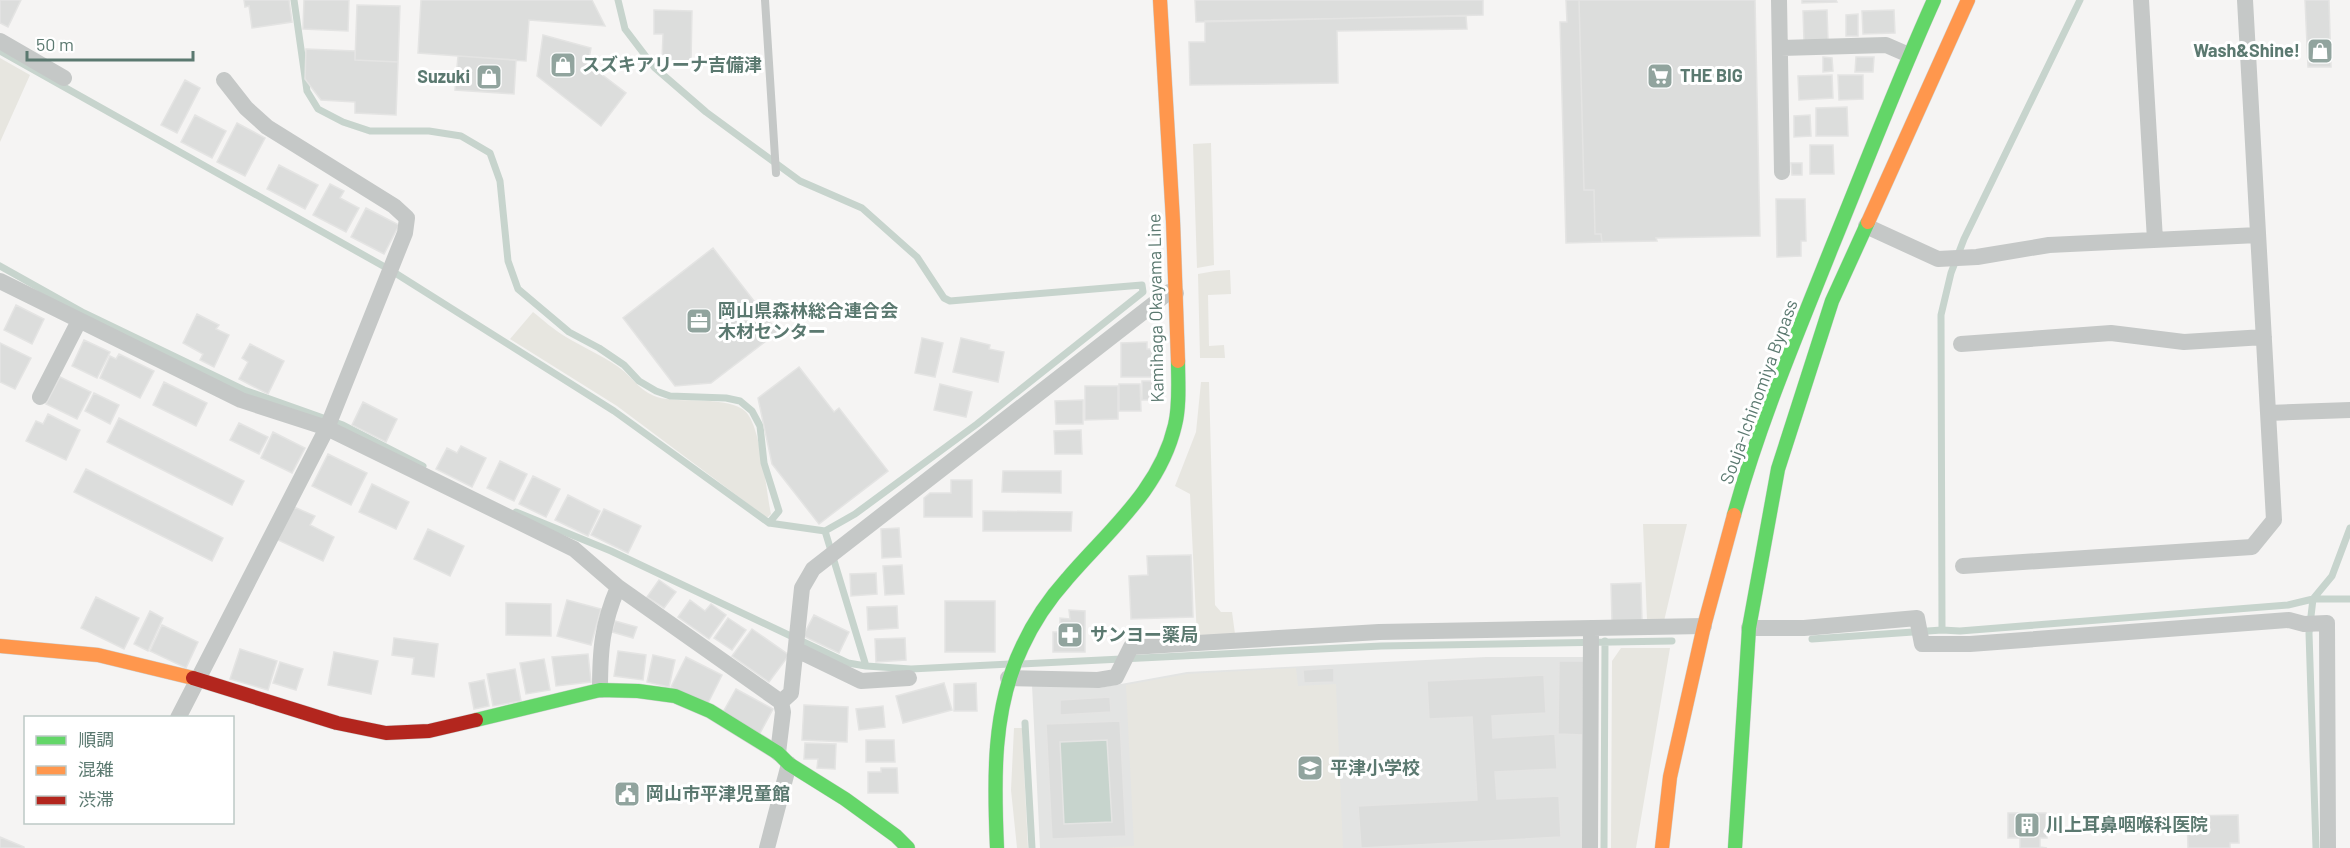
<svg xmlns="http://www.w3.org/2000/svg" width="2350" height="848" font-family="Barlow,'Noto Sans JP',sans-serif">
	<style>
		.built { fill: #e3e4e3 }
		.green { fill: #e7e6e0 }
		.water { fill: #c7d4cd }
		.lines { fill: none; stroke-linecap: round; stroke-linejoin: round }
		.stream { stroke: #c7d4cd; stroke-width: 7 }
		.building { fill: #dcdddc; stroke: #e4e4e3; stroke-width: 1.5; fill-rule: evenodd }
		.fast-casing { stroke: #cfd1d0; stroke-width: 15 }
		.slow-casing { stroke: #cfd1d0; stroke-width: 15 }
		.jam-casing { stroke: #cfd1d0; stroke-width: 15 }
		.lane { stroke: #c5c8c7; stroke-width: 8 }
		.street { stroke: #c5c8c7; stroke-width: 16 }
		.fast { stroke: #63d668; stroke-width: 14 }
		.slow { stroke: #ff974d; stroke-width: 14 }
		.jam { stroke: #b3261e; stroke-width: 14 }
		.labels { text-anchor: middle; stroke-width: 6; stroke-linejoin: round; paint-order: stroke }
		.poi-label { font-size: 18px; font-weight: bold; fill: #5b7970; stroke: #fff; text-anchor: start }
		.street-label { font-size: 18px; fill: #5b7970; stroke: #fff }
	</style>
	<rect width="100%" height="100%" fill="#f5f4f3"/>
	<path class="built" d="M1486 657H1586L1583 848H1040L1032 685 1099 688 1187 672Z"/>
	<path class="green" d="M0 58 30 75 0 142Z
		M1211 143 1214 265 1197 268 1193 144Z
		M1230 270 1231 294 1208 295 1209 346 1224 345 1225 358H1200L1198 274 1215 271Z
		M533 312C543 320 554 330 566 337 583 347 601 355 617 366 632 376 639 391 657 397 680 404 729 395 746 412 761 428 766 491 771 514L767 518 617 406 510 339Z
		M1201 382H1209L1215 605 1221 612H1232L1235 634 1197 637 1190 494 1175 486 1196 432Z
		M1643 524H1687L1664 621 1647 620Z
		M1621 648H1670L1636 848H1611L1612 661Z
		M1296 668 1298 686 1336 684 1343 848H1099L1134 846 1126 685 1187 674Z
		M1014 728H1022L1028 848H1017L1011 790Z"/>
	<path class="water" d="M1107 740 1112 822 1064 824 1060 742Z"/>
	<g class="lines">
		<path class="stream" d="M294 0 307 91 318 109 343 122 370 131H429L461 136 490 153 500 181 508 261 518 289 569 332 599 348 624 365 639 381 656 391 670 396 726 398 740 401 752 411 760 426 764 463 779 511 769 523
			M0 51 392 271 614 411 769 523 825 531 855 514 977 424 1143 292 1142 285 950 301 944 298 917 257 862 208 800 181 706 112 654 67 625 29 618 0
			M0 266 84 313 244 390 343 425 423 466
			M516 512 611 551 848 663 866 666
			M825 531 866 666 911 669 1010 664
			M1942 630 1941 315 1951 273 1964 239 2080 0
			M1812 639 1942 630 1960 631 2288 605 2313 599H2350
			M1021 664 1381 646 1672 641
			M1025 723 1032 848
			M1604 848 1605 641
			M2316 848 2309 633 2313 599 2332 576 2350 528"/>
	</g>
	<path class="building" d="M0 0H21L8 27 0 23Z
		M244 0H289L292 22 252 28 249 6 245 7Z
		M304 0H349L348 31 303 29Z
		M421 0H592L605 26 529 20 526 61 418 53Z
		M1195 0H1483V15L1196 22Z
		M1566 0H1579L1584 190H1594L1595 234H1601L1602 242 1566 243 1560 22H1567Z
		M1579 0H1755L1760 236 1656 238 1657 241 1602 242 1601 234H1595L1594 190H1584Z
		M1802 0H1836L1837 2 1802 3Z
		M2305 0H2329L2331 67H2308Z
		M357 5 400 6 398 62 355 60Z
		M654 10 692 11 691 62 662 61 663 34H654Z
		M1827 10 1828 40 1804 41 1803 11Z
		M1894 10 1895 33 1863 34 1862 11Z
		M1858 14V36H1846V15Z
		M1466 16 1467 29 1337 31 1338 83 1190 85 1189 42H1205V21Z
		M543 35 591 48 588 64 626 93 601 126 537 76Z
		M306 49 355 51V60L398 62 396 115 355 113V102L321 100 305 79Z
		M458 56 516 60 514 94 455 90Z
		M1823 57 1832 58 1833 71 1823 72Z
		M1856 57H1874L1873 72H1855Z
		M1832 75 1833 98 1799 100 1798 76Z
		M1838 75H1863V99L1839 100Z
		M185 80 200 88 177 133 161 125Z
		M1847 107 1848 136H1816V108Z
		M195 115 226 131 212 158 181 142Z
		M1810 115 1811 136 1794 137V116Z
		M237 123 265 138 245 176 217 162Z
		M1810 145H1833L1834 174H1810Z
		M1791 163H1802V175H1792Z
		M279 165 318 185 305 209 267 189Z
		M330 184 344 191 340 198 359 208 346 232 313 215Z
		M1776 199H1805L1806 241H1801V256L1777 257Z
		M366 208 399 225 384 254 351 237Z
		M713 248 778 332 711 383 675 386 623 318Z
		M16 305 44 319 32 344 4 330Z
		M197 314 219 325 216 329 229 335 214 367 200 360 203 354 183 343Z
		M922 338 943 343 935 377 915 373Z
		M961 338 990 345 989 349 1004 352 998 382 953 372Z
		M84 340 110 352 97 378 72 366Z
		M1147 342V349H1153V358H1158V377H1121V343Z
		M0 343 31 358 15 389 0 382Z
		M250 344 284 361 268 394 239 379 248 362 242 358Z
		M119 354 154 371 140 398 100 378 110 356 116 359Z
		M799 367 834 412 839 408 888 471 819 524 772 464 758 398Z
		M60 377 91 392 77 419 46 404Z
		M1142 381H1160L1161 400H1142Z
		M164 382 207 403 196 426 153 405Z
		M940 384 972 392 966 417 934 410Z
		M1119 384H1140L1141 411H1119Z
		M1085 386H1118V419L1085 420Z
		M94 393 119 405 110 424 85 411Z
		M1083 400V424H1056L1055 401Z
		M363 402 397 419 386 442 352 425Z
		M48 414 80 430 66 460 26 441 36 421 43 424Z
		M119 418 244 481 232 505 107 442Z
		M239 423 268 437 259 454 230 440Z
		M1081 430 1082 454H1055L1054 431Z
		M273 432 305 448 292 473 261 458Z
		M461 446 486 458 472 487 436 469 447 448 457 453Z
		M328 454 367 473 351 505 312 486Z
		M500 461 527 474 514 501 487 488Z
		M86 469 223 538 212 561 74 492Z
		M1003 471H1061V493L1002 492Z
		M533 476 560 489 546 517 519 504Z
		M951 480H972V517H924V498L930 493H951Z
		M372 484 409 502 396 529 359 512Z
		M568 495 600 511 588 536 555 520Z
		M294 507 315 516 310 525 334 537 323 561 278 540Z
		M604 509 641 526 628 553 591 535Z
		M983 511 1072 512 1071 531H983Z
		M899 528 901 557 882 558 881 529Z
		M428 529 464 546 450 576 414 559Z
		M1191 555 1193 617 1131 619 1129 576 1148 575 1147 556Z
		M902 565 904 594 885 595 883 566Z
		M876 573 877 594 851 596 850 574Z
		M659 580 676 592 664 608 647 597Z
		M1641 583 1642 622H1612L1611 584Z
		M96 597 139 618 124 649 81 628Z
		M567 600 601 609 591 645 557 636Z
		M690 600 705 611 711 604 726 615 709 639 678 617Z
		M945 601H995V652H945Z
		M506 603 551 604V636L506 635Z
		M897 606 898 628 868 630 867 607Z
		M1069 610 1085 611V652H1053V632H1060V618L1070 619Z
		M150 611 163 618 148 651 134 644Z
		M814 615 849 632 839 653 803 636Z
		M728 618 746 630 732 650 714 638Z
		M615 621 637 627 633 638 612 632Z
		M162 625 198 642 186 668 150 651Z
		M752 629 789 655 769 682 732 656Z
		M394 638 438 644 434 677 412 674 414 658 392 655Z
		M905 638 906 660 876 662 875 639Z
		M240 649 277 661 268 690 230 679Z
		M618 651 646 655 643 680 614 676Z
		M334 652 378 661 371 694 328 685Z
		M588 654 591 682 556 686 552 657Z
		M653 655 675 660 669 687 647 682Z
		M686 657 722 675 707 705 671 687Z
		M544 659 550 690 526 694 520 663Z
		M1559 661H1584L1583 735 1558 734Z
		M280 662 303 669 296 690 273 683Z
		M1334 668V682L1304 683 1303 670Z
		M515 669 521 701 493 706 487 674Z
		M1544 675 1546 713 1492 716 1493 738 1555 734 1557 769 1495 772 1497 799 1559 796 1561 837 1361 848 1358 806 1477 800 1472 717 1429 719 1427 681Z
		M484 680 489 706 474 709 469 683Z
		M944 683 952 710 903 723 896 696Z
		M976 683 977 711H954V684Z
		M736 689 773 709 759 735 722 714Z
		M1110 697 1111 712 1060 715V700Z
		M804 705 848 707 847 742 802 740Z
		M883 706 885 727 859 730 856 709Z
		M1120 721 1126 836 1052 839 1046 724ZM1107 740 1112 822 1064 824 1060 742Z
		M866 740H894L895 762H866Z
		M805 743 836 744 835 769 817 768 818 759H804Z
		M881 768H897L898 793H868V772H881Z
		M2008 813H2046L2047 838H2040V847L2047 848H2020V838H2008Z
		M2238 815 2239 843H2230V848H2188L2187 816Z
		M0 837 24 847V848H0Z"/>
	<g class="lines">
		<g class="fast-casing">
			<path id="fast" d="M1734 515C1759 424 1796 337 1831 249 1865 166 1897 82 1934 0
				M476 720 600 690 638 691 675 696 710 711 778 753 789 764 845 799 896 836 908 848
				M997 848C994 781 992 709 1022 647 1033 623 1049 599 1067 579 1108 531 1160 490 1175 425 1180 405 1178 381 1178 361
				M1735 848 1749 628 1778 469 1832 301 1868 222"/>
		</g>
		<g class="slow-casing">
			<path id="slow" d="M1160 0 1173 221 1178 361
				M1868 222 1968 0
				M0 646 98 655 193 678
				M1662 848 1670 777 1704 626 1734 515"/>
		</g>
		<g class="jam-casing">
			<path id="jam" d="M193 678 337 723 386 733 429 731 476 720"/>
		</g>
		<path class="lane" d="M765 0 776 173"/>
		<path class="street" d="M1779 0 1782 172
			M2141 0 2155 240
			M0 41 64 78
			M1781 48 1886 45 1909 55
			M1866 226 1938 259 1977 257 2049 245 2258 235
			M0 281 241 400 327 428 574 549 618 587 781 702 783 712 778 753
			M1961 344 2111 333 2184 342 2264 337
			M40 397 79 321
			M2268 413 2350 410
			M1963 566 2252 547 2274 520 2245 0
			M1749 628H1804L1917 618 1922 644H1970L2289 620 2304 624 2327 623 2328 848
			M797 650 861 681 909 678
			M1008 678 1098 680 1116 677 1131 647 1379 632 1704 626
			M600 690C600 649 602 625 618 587
			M781 702 791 693 802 588 813 569 1169 292 1176 293
			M178 718 327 428 405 233 407 218 394 206 267 127 246 108 224 80
			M767 848 789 764
			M1590 848 1591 628"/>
		<use href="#fast" class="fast"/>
		<use href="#slow" class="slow"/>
		<use href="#jam" class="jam"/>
	</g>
	<defs>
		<g id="shop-square" transform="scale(1.35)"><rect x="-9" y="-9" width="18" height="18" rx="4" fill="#91a49e" stroke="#fff"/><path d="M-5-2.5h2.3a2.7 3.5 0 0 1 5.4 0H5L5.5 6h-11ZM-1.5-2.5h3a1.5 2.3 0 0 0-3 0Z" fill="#fff"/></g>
		<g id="supermarket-square" transform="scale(1.35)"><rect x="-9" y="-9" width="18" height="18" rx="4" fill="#91a49e" stroke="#fff"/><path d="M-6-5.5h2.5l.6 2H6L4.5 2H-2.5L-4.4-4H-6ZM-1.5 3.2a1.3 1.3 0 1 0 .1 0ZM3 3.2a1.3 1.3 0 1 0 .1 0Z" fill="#fff"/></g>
		<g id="office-square" transform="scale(1.35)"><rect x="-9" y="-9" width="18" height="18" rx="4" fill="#91a49e" stroke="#fff"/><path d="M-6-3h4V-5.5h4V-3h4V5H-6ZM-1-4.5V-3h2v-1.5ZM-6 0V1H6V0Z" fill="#fff"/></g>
		<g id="pharmacy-square" transform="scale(1.35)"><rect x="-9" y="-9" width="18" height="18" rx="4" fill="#91a49e" stroke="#fff"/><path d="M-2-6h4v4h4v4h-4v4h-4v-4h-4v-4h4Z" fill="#fff"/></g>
		<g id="school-square" transform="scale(1.35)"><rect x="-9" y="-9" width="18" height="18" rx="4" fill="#91a49e" stroke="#fff"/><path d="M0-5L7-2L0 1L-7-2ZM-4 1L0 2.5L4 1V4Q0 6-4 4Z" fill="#fff"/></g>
		<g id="civic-square" transform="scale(1.35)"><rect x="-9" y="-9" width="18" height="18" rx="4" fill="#91a49e" stroke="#fff"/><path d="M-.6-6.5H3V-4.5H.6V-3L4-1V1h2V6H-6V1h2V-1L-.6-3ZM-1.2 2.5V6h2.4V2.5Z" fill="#fff"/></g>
		<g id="building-square" transform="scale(1.35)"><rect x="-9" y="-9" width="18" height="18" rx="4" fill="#91a49e" stroke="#fff"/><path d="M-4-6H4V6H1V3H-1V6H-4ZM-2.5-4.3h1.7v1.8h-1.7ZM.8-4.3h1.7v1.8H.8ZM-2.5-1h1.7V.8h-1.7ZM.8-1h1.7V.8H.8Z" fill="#fff"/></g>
	</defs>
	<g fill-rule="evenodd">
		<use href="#shop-square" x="2320" y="51"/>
		<use href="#shop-square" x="563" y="65"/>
		<use href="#supermarket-square" x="1660" y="76"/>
		<use href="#shop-square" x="489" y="77"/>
		<use href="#office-square" x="699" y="321"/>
		<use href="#pharmacy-square" x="1070" y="635"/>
		<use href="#school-square" x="1310" y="768"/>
		<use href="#civic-square" x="627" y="794"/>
		<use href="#building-square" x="2027" y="825"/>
	</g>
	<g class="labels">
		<g class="poi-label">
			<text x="2300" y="57" text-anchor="end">Wash&amp;Shine!</text>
			<text x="582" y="71">スズキアリーナ吉備津</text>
			<text x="1680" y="82">THE BIG</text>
			<text x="470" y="83" text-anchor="end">Suzuki</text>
			<text x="718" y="317">岡山県森林総合連合会<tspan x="718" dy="21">木材センター</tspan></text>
			<text x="1090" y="641">サンヨー薬局</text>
			<text x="1330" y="774">平津小学校</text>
			<text x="646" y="800">岡山市平津児童館</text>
			<text x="2046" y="831">川上耳鼻咽喉科医院</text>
		</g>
		<g class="street-label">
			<text transform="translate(1156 308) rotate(-91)" y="6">Kamihaga Okayama Line</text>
			<text transform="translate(1759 392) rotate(-70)" y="6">Souja-Ichinomiya Bypass</text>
		</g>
	</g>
	<rect x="24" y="716" width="210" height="108" fill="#ffffff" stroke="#bdc9c6" stroke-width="1.5"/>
	<rect x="36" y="736" width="30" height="9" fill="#63d668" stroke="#bdc9c6" stroke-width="1.5"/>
	<text x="78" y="746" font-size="18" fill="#5b7970">順調</text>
	<rect x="36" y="766" width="30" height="9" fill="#ff974d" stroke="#bdc9c6" stroke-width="1.5"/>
	<text x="78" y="776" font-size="18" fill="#5b7970">混雑</text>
	<rect x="36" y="796" width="30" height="9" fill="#b3261e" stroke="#bdc9c6" stroke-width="1.5"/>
	<text x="78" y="806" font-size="18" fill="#5b7970">渋滞</text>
	<path d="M27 51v9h166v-9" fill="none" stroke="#5b7970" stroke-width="3"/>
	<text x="36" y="51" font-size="18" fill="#5b7970" stroke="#ffffff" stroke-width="4.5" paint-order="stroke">50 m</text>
</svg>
